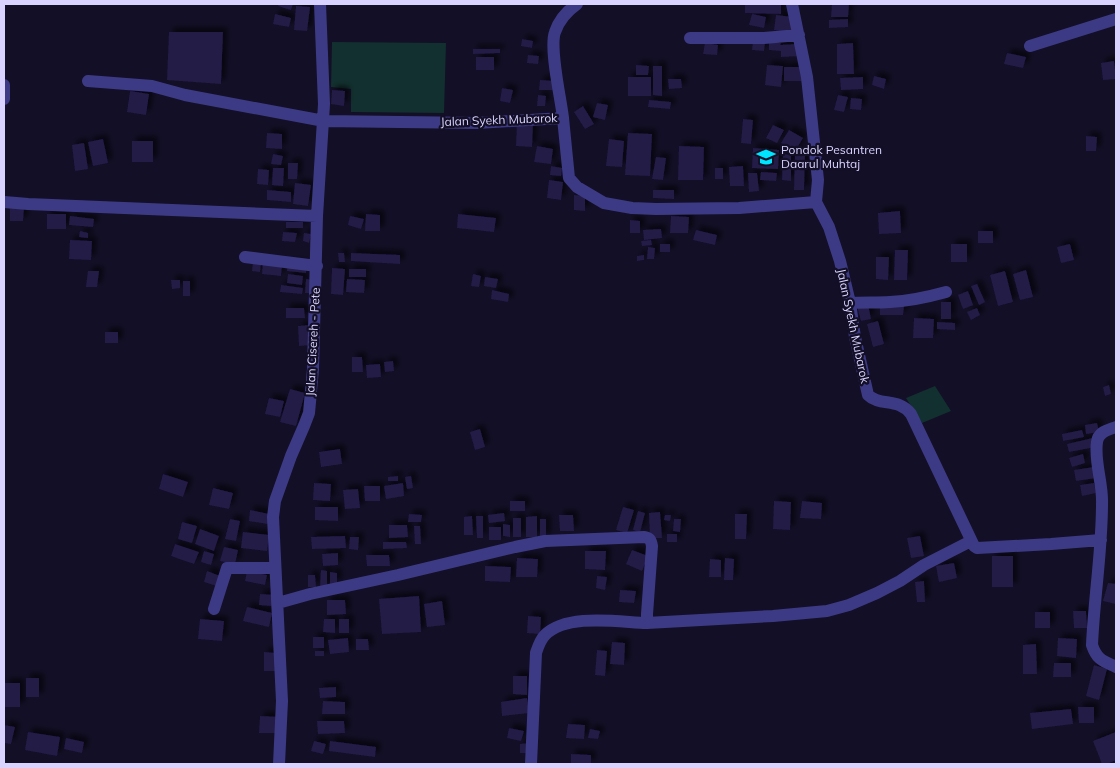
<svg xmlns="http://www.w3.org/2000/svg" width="1120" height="768" font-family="Mulish,sans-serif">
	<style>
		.green { fill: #12302f }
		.building { fill: #241b47; filter: url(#shadow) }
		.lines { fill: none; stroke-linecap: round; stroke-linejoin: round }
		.minor { stroke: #3d3a85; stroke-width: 12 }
		.labels { text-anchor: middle; stroke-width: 4.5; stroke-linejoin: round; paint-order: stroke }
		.street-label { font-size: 12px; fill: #d9d4ff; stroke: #130f26 }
		.poi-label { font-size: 12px; fill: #d9d4ff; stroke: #130f26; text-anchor: start }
	</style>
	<defs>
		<filter id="shadow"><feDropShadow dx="4.5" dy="-4.5" stdDeviation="2.5" flood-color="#0009"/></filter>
	</defs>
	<rect width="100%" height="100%" fill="#130f26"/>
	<path class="green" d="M332 42 446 43 444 113 351 112V89L331 87Z
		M935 386 951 411 922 423 906 398Z"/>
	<path class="building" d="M279 4H293L291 10 278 6Z
		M745 4H781V14L745 13Z
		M832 4H849L848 17H831Z
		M296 6 310 7 307 31 294 30Z
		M275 14 291 18 289 27 273 24Z
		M752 14 766 17 764 28 749 25Z
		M776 15 793 17 791 32 774 30Z
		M848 19V27L829 28V20Z
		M169 32H223L221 84 167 80Z
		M522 39 533 41 532 48 521 46Z
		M753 41 765 42 764 51 752 50Z
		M769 42 781 43 780 45 799 44V56L781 57V51L769 50Z
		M705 43 718 45 717 55 703 54Z
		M853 43 854 74H837V44Z
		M473 49H500V53L473 54Z
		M1007 53 1026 57 1023 68 1004 64Z
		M528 55 539 56 538 64 527 63Z
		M476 57H494V70H476Z
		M1114 61 1116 79 1103 80 1101 63Z
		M636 65 649 66 648 75H636Z
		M767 65 783 66 781 87 765 85Z
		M653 66H662V96L653 95Z
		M784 67H802V81H784Z
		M874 76 886 79 884 89 872 85Z
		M628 77H651V96H628Z
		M863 77V89L841 90 840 78Z
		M668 79H681L682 88 669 89Z
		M540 80 554 81 553 90H539Z
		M502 88 513 90 510 103 500 101Z
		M332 90 345 91 344 106 331 104Z
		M130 91 149 94 146 115 127 112Z
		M538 95 546 96 545 106H537Z
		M838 95 848 97 844 112 834 110Z
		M851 98 862 99 861 110 850 109Z
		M649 100 671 102 670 109 648 107Z
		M597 103 608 105 605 120 593 117Z
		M583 106 594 124 585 129 574 112Z
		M743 119 753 120 751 144 741 143Z
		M517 122 533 123 532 147 516 146Z
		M773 125 784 130 777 143 766 138Z
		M789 130 803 138 795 151 781 143Z
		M267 133 282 134V149L266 148Z
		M628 133 652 134 650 176 625 175Z
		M1086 136 1097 137 1096 151H1086Z
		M103 139 108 163 93 166 88 142Z
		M609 139 624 141 622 167 606 166Z
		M132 141H153V162H132Z
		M84 143 88 169 75 171 72 145Z
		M537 146 553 149 551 164 534 162Z
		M679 146 704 147 703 180H678Z
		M753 148 779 150 778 169 752 168Z
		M273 154 283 156 281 165 271 164Z
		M783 154 791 155V181L782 180Z
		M795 154H805L804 190H794Z
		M656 157 666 158 663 180 652 179Z
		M288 163H298L297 179H288Z
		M551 166 562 168 561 176 550 175Z
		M743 166 744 186H730L729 167Z
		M273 168H284L283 186 272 185Z
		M715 168H723V179H715Z
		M258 169 269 170 268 185 257 184Z
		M761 172 777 173 776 181 760 180Z
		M748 173H757L759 191 749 192Z
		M549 180 563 182 561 200 547 198Z
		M295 183 311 185 308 206 293 204Z
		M267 190 291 192V202L267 200Z
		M653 190H674V199L653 198Z
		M574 195 585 196V211L574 210Z
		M10 206H24L23 221H10Z
		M900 211 901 233 879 234 878 213Z
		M47 214H66V229H47Z
		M366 214 380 215V231H365Z
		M458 214 496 218 494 232 457 228Z
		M70 216 94 219 93 227 69 225Z
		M350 216 364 219 361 229 348 225Z
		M671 216 689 217 688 233H670Z
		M630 220 640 221V233H630Z
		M286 222H303V228H286Z
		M661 229 662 238 644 240 643 230Z
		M696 230 717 235 715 245 693 240Z
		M80 231 88 233V238L79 237Z
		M978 231H993V243H978Z
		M283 232 297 233 295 242 282 241Z
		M304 233 311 234 309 243 303 241Z
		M70 240 92 241 91 260 69 259Z
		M651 240 652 245 642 246 641 241Z
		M660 244H670V252H660Z
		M951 244H967V262H951Z
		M1070 244 1074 260 1061 263 1057 247Z
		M648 247 655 248 654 259H647Z
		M895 250H908L907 280H894Z
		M338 253H344L345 262H339Z
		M351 253 400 255V264L351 261Z
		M644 255V260L637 261V256Z
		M876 257H889L888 280 876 279Z
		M253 261H261L260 272 252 271Z
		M263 262 282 264 281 276 262 274Z
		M288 263 307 266 306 273 287 271Z
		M332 268 345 269 343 295 331 294Z
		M349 269H366V277H349Z
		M1026 270 1033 297 1020 300 1013 274Z
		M88 271H99L97 287H86Z
		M1005 271 1013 302 998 306 990 275Z
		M288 274 303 276 302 285 287 283Z
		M473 274 481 276 479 287 471 286Z
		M485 277 498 279 496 288 484 286Z
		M306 279 312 280 311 293H305Z
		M347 279 365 280 364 293 346 292Z
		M171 280H180V288L172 289Z
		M183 281H190V296H183Z
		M977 284 985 302 979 305 971 286Z
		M281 285 303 288 302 294 280 292Z
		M492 290 509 294 508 302 491 299Z
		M968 291 973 305 963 309 958 295Z
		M941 302H951V319H941Z
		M868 304 871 319 861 321 857 306Z
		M880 305 904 306 903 315H880Z
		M286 308H304L305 318H286Z
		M977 308 980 315 971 320 967 312Z
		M914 318 934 319 933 338H913Z
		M878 321 884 344 873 347 867 324Z
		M937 322 955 323V330L937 329Z
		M310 325 311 345 299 346 298 326Z
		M105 332H118V343H105Z
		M352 357H362L363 372H352Z
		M393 361 394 371 385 372 384 362Z
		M380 364 381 377 367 378 366 365Z
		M1109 385 1111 394 1105 396 1103 387Z
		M290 389 305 393 296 426 280 422Z
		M269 398 284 401 280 417 265 414Z
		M1097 423 1099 432 1086 434 1085 425Z
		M480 429 485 447 475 450 470 432Z
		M1082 430 1084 437 1063 441 1062 434Z
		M1093 438 1095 447 1069 452 1067 444Z
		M340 449 342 464 321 467 319 452Z
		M1083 454 1085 463 1072 467 1069 458Z
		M1094 467 1096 478 1076 481 1074 470Z
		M163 474 188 482 183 497 159 489Z
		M398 476V481H388V477Z
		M411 476 413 488 407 489 405 477Z
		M314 483 331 484 330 501 313 500Z
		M403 483 404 496 386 499 384 486Z
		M1094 483 1096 493 1082 496 1080 485Z
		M364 486H380V501H365Z
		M213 488 233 493 229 509 209 505Z
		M358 489 360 508 345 509 343 490Z
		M510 501H525V511H510Z
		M774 501 791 502 790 530 773 529Z
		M802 501 822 503 821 519 800 518Z
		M315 507H338V521L315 520Z
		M623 507 634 510 627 533 616 530Z
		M250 510 269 514 268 524 249 521Z
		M638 511 645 513 640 532 633 530Z
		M660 512 662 538H650L649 513Z
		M504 513 505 521 489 523 488 515Z
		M409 514 422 515 421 522H408Z
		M735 514H747L746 539H735Z
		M559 515H573L574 531H560Z
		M665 515H671L670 521 664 520Z
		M472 516 473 535H464V517Z
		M476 516H483V538H477Z
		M537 516V537H526V517Z
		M513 518H521V537H513Z
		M230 519 240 521 236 541 225 539Z
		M540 519H546V538H540Z
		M674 519H681L680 532 673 531Z
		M182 522 197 526 192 543 178 539Z
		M503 524 510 525V537L503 536Z
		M389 525H407L408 537 389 538Z
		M414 526H420L421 544H415Z
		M489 527H501V540H489Z
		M200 529 219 536 214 551 195 544Z
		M243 532 269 535 267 551 241 548Z
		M667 534H677V542H667Z
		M345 536 346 548 312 549 311 537Z
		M920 536 924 556 911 558 907 538Z
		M350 537H359L358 550 349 549Z
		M383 542H406L407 548 383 549Z
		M175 544 199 552 194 564 171 556Z
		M224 547 238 550 235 564 220 561Z
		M632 550 648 556 642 571 626 564Z
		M204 551 214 554 211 565 201 562Z
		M585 551H606L605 570 585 569Z
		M338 553V565L323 566 322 554Z
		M366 555H389L390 566H367Z
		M992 556H1013V587H992Z
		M517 558 538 559 537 577H516Z
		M725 558 734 559 733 580H724Z
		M710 559 721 560V577H709Z
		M954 563 957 578 939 582 936 566Z
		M485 566 511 567 510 582 485 581Z
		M321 570 327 571V588H320Z
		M207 571 220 576 217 586 204 582Z
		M247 571 267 575 265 585 245 581Z
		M330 572 337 573V584H330Z
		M308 575H315L316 587H308Z
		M597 576 607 577 605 590 596 588Z
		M924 581 925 602H917L915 582Z
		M1108 583 1116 584V604L1103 601Z
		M620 590 636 591 634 603 619 602Z
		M260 594 274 595 273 606 259 605Z
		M419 596 421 632 382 634 379 599Z
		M327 600H345L346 614 327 615Z
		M442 601 445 625 427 627 424 604Z
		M247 607 272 613 269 627 243 621Z
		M1073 611H1086L1087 628H1074Z
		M1035 612H1050V628H1035Z
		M528 616 541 617 540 634 527 633Z
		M200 619 224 621 222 641 198 639Z
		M324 619H335V633L323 632Z
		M339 619H349V633H339Z
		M313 637H324V648H313Z
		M348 638 349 652 330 654 328 640Z
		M1058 638 1077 639 1076 658 1057 656Z
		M356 639H368L369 650H356Z
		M612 642 625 643 624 665 610 664Z
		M1036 644 1037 674H1023V645Z
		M597 650 607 651 605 676 595 675Z
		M315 651H324V656H315Z
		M264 652 275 653V671H264Z
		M1054 663H1071V677H1053Z
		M1094 665 1107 669 1099 700 1086 696Z
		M513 676H527V695L513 694Z
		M26 678H39V697H26Z
		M4 683H20V707H5Z
		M336 687V697L320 698 319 688Z
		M527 698 529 713 502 716 501 702Z
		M323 701 345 702V714H322Z
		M1078 707H1094V723H1079Z
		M1071 709 1073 724 1032 729 1030 713Z
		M260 716 280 717 279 733H259Z
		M317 721H344L345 733 318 734Z
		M568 724 585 725 584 739 566 738Z
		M4 725 15 727 11 744 4 743Z
		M509 728 524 731 521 741 507 738Z
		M590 729 600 731 598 739 588 738Z
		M28 732 60 737 57 756 25 750Z
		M1116 732V760L1107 764H1102L1093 741Z
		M66 738 84 742 82 753 64 749Z
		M314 741 326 744 323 754 311 751Z
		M330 741 376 747 375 757 329 751Z
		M530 743 531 753H520V744Z
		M571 754 591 755V764H571Z"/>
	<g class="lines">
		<path class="minor" d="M792 4 807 77 818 180 816 202
			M690 38H764L799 35
			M1030 46 1116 19
			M88 81 152 86 185 95 324 121 477 123 563 118 569 178 577 187 604 203 632 208 656 209 739 208 816 202
			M4 85V99
			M563 118C561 99 549 48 555 32 559 20 567 11 577 4
			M4 202 28 204 317 216
			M816 202 829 227 840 261 850 303 855 337 868 395C880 407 898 397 911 414L974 546 977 548 1051 544 1101 540
			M245 257 317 266
			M850 303C864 302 877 303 890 302 909 301 928 297 946 292
			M1116 427C1108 430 1098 432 1097 442 1094 462 1103 483 1102 504 1102 551 1094 598 1092 645 1097 660 1103 661 1116 667
			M278 603 310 594 398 575 515 547 545 541 644 537C650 538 651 540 652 546L647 614V623C618 622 567 613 545 635 540 640 538 647 536 653L531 764
			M214 609 227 568H275
			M647 623 773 616 827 611 849 605 877 593 900 581 924 565 971 541
			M279 764 282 701 273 517 275 501 291 456 304 426 309 413 313 369 317 216 324 104 320 4"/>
	</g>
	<defs>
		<g id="school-bare" transform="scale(1.5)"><path d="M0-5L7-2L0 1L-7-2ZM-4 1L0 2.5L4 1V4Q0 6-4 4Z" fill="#00e5ff" stroke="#130f26" stroke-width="2.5" paint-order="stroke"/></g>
	</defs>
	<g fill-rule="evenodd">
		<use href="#school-bare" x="766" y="157"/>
	</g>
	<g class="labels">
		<g class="street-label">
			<text transform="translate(499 120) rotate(-2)" y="4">Jalan Syekh Mubarok</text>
			<text transform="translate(853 326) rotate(78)" y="4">Jalan Syekh Mubarok</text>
			<text transform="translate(313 342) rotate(-87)" y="4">Jalan Cisereh - Pete</text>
		</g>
		<g class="poi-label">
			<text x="781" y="154">Pondok Pesantren<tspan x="781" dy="14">Daarul Muhtaj</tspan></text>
		</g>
	</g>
	<rect width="1120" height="768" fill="none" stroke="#d9d4ff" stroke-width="10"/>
</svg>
